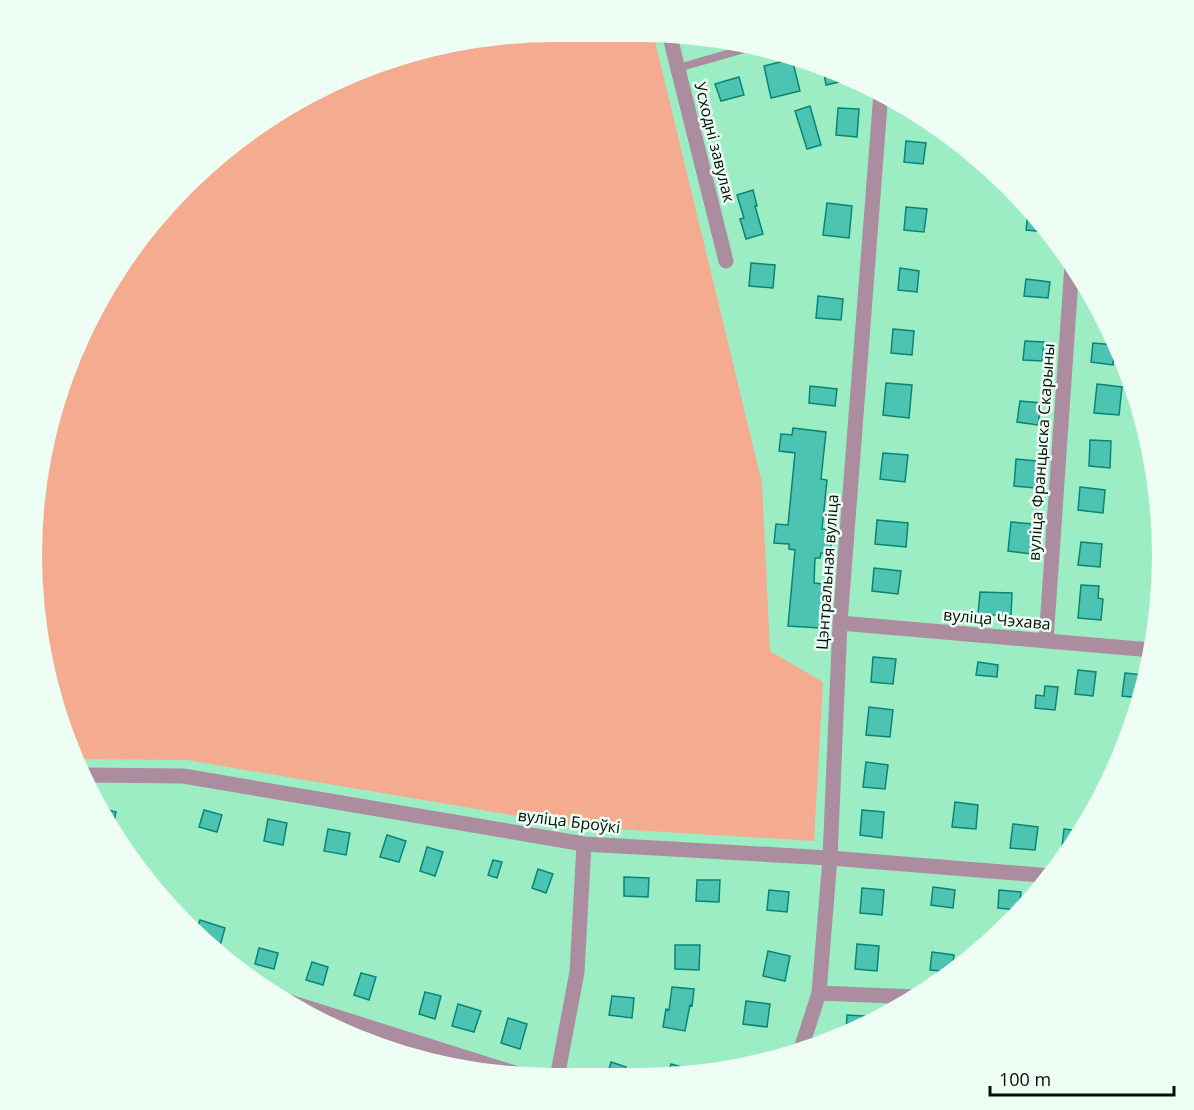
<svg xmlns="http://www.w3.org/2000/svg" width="1194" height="1110" font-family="'Open Sans',sans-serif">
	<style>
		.green { fill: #f4ab90 }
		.building { fill: #4dc4b2; stroke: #098576; stroke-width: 1.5 }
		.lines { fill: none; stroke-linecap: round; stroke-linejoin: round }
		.service { stroke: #ab8d9f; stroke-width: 8 }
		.minor { stroke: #ab8d9f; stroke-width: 15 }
		.labels { text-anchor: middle; stroke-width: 5; stroke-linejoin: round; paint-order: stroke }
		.street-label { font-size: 16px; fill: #001006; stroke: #effef5 }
	</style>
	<rect width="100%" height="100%" fill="#9dedc4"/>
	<path class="green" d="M653 33 762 483 770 651 823 682 814 841 582 827 187 760 77 759 59 724 36 624 33 520 49 419 101 294 161 210 237 139 324 85 453 42Z"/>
	<path class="building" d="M792 59 800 91 771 98 764 66Z
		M823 67 833 71 852 79 826 85Z
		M739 77 744 95 721 101 715 84Z
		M810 106 821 145 807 149 795 111Z
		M838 108 859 109 857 137 836 135Z
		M906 141 926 143 923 164 904 162Z
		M753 190 757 206H755L763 234 746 239 740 219 744 218 737 195Z
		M827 203 852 206 849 238 823 235Z
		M906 207 927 209 924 232 904 230Z
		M1028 213 1036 214 1049 232 1026 230Z
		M751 263 775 265 773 288 749 286Z
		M900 268 919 271 917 292 898 290Z
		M1026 279 1050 282 1048 298 1024 296Z
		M818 296 843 299 841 320 816 318Z
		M893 329 914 331 912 355 891 353Z
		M1025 341 1044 342 1042 361 1023 360Z
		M1093 343 1115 345 1113 365 1091 362Z
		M886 383 912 385 909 418 883 415Z
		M1097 384 1122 387 1119 415 1094 413Z
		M810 386 837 389 835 406 809 403Z
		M1020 401 1041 403 1038 425 1017 422Z
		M793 428 826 432 821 479 827 480 822 529 833 530 830 554 821 553 820 558H815L814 583 823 584 820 628 788 626 795 550 789 549V544L774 543 776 524 788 525 795 453 779 451 781 434 792 435Z
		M1090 440 1111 441 1110 468 1089 466Z
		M883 453 908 455 905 482 880 479Z
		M1016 459 1037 461 1035 488 1014 486Z
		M1080 487 1105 490 1103 513 1078 510Z
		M877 520 908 523 906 547 875 544Z
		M1011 522 1034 524 1031 554 1008 551Z
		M1081 542 1102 544 1100 567 1078 565Z
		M874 568 901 571 898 594 872 591Z
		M1081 585 1099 586 1098 598 1103 599 1101 620 1078 618Z
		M980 592 1012 593 1011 616 978 614Z
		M873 657 896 659 893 684 871 682Z
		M978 662 998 665 997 677 976 675Z
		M1078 670 1096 672 1093 696 1075 694Z
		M1125 673 1143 675 1141 698 1122 696Z
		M1045 686 1058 687 1055 710 1035 708 1036 695 1044 696Z
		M869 707 893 710 890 737 866 735Z
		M866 762 888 765 885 789 863 787Z
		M955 802 978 805 976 829 952 827Z
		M101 808 116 812 112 830 106 817Z
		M204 810 222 815 217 832 199 827Z
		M862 810 884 812 882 838 860 835Z
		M268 819 287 823 283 845 264 841Z
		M1013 824 1038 827 1035 850 1010 848Z
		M328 829 350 833 346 855 324 851Z
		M1064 829 1081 831 1060 865Z
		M387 835 406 841 399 862 380 857Z
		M427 847 443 852 435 876 420 871Z
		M493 860 502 862 497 878 488 875Z
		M538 869 553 874 546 893 532 888Z
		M624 877 649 878 648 897 624 896Z
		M697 880H720L719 902 696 901Z
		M933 887 955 890 953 908 931 905Z
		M862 888 884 890 882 915 860 913Z
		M769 890 789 892 787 912 767 910Z
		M999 890 1021 892 1019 910 998 908Z
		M200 920 225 928 219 949 210 946 195 934Z
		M857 944 879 946 877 971 855 969Z
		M675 945H700L699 970 675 969Z
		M259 948 278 953 274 969 255 964Z
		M768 951 790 956 785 981 763 976Z
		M932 952 954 955 952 972 930 970Z
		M312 962 328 967 323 985 306 980Z
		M361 973 376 977 369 1000 354 995Z
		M672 987 694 989 692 1006 690 1005 685 1031 663 1027 666 1009 669 1010Z
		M425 992 441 996 435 1019 419 1014Z
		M612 996 634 998 632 1018 609 1015Z
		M746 1001 770 1004 767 1027 743 1024Z
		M458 1004 481 1011 474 1032 452 1026Z
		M847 1015 881 1017 846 1033Z
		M508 1018 527 1024 520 1049 501 1043Z
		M611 1062 626 1067 624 1076 607 1077Z
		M671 1064 699 1072V1074L668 1075Z"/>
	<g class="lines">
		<path class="service" d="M678 68 755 46"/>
		<path class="minor" d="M669 33 726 261
			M840 623 1151 650
			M1046 641 1072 265
			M85 775 183 776 584 844 830 858 1052 876
			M819 993 916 997
			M283 1000 521 1075
			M800 1052 819 993 830 858 840 623 881 92
			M557 1078 577 972 584 844"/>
	</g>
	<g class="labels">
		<g class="street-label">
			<text transform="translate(715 142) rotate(76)" y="6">Усходні завулак</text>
			<text transform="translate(1041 452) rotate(-86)" y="6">вуліца Францыска Скарыны</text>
			<text transform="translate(827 572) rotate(-86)" y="6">Цэнтральная вуліца</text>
			<text transform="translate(997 619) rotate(5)" y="6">вуліца Чэхава</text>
			<text transform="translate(569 821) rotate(7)" y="6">вуліца Броўкі</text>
		</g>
	</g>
	<path d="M0 0H1194V1110H0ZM555 42H639A513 513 0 0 1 1152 555V555A513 513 0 0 1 639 1068H555A513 513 0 0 1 42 555V555A513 513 0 0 1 555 42Z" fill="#effef5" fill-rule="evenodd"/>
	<path d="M990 1086v9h184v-9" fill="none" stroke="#001006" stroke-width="3"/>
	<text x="999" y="1086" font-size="18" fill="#001006" stroke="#effef5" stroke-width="4.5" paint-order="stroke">100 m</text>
</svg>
